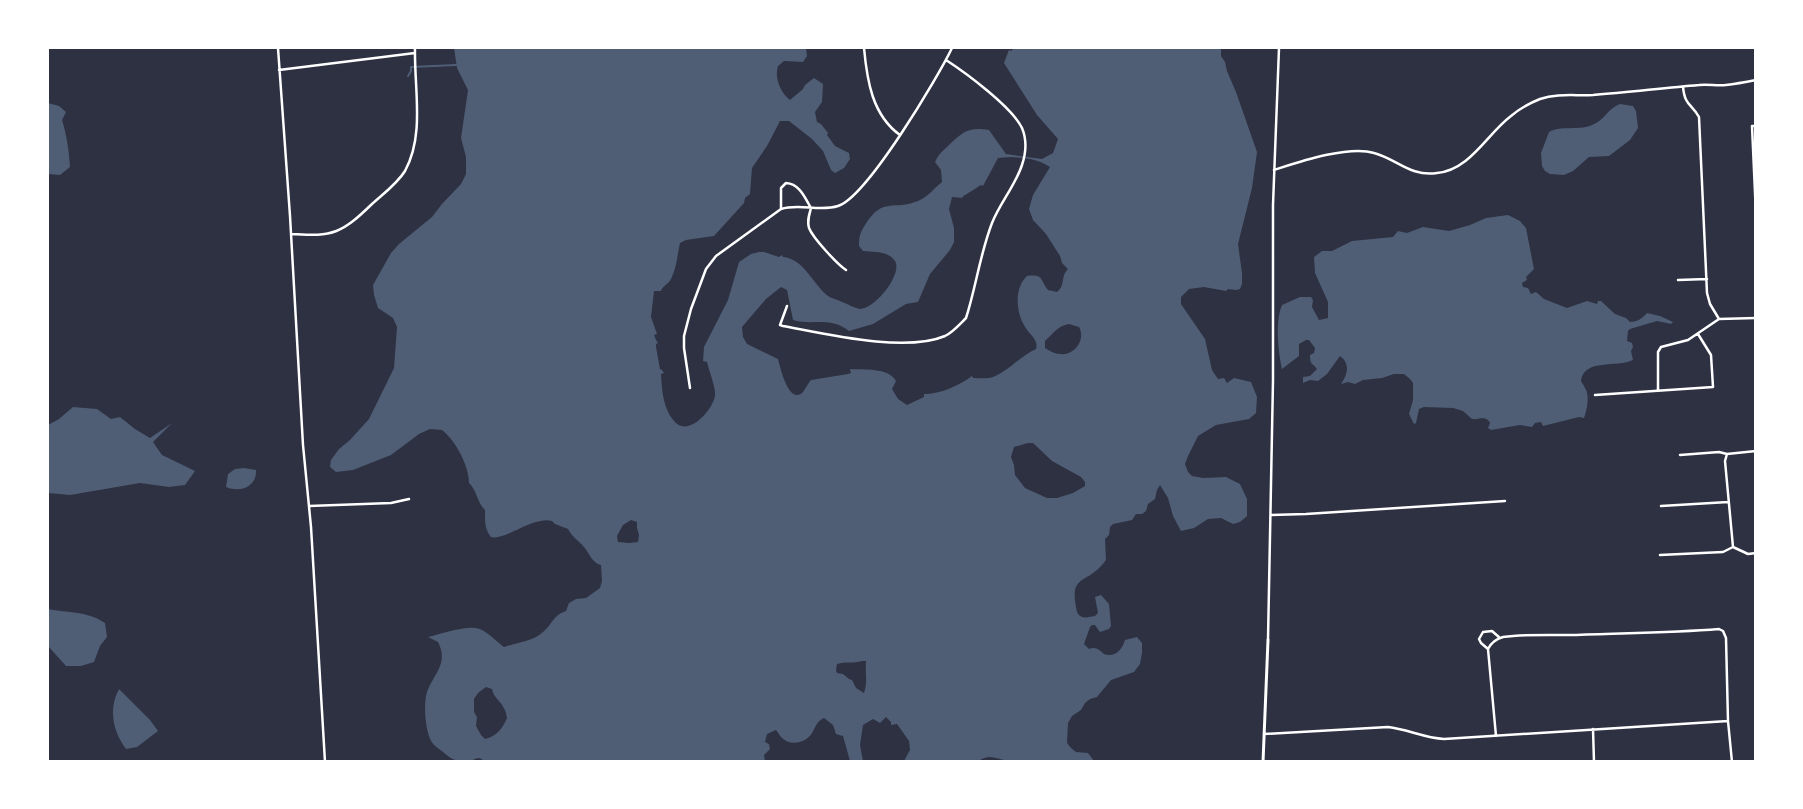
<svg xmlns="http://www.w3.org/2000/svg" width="1803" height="809" font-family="'Nunito Sans',sans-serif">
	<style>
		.water { fill: #4f5d75; fill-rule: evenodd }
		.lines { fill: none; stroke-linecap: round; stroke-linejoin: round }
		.stream { stroke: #4f5d75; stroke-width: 2 }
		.minor { stroke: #fff; stroke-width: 2.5 }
		.tertiary { stroke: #fff; stroke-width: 3 }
	</style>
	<rect width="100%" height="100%" fill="#2d3142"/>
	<path class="water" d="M454 48H806L807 56 803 62 784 61 778 66C774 78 781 93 790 100L803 89 805 85 814 78 823 84 822 102 815 112 817 122 821 124 828 133 827 135 835 146 849 153 850 159 844 168 835 173 831 170 823 151 812 139 789 121H780L767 146 752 168 750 194 745 198 744 203 714 236 686 240 680 243C677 256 677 267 671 279 668 285 663 285 661 291H654L651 317 657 334 654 335 656 340 658 343 656 344V347L660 369 662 370 664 373 661 374C662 391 663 408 674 421 688 438 712 411 715 396 716 388 709 371 707 362L703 361 704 347 728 300 739 262 751 254 759 252H764L779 257 782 255 783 257C804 259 812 283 828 296 832 299 837 299 842 302 848 304 854 308 860 309 875 309 903 274 895 261 889 251 873 252 863 251L859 246C859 236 860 233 865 225 883 196 893 211 918 201 928 197 933 189 942 182L941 170 935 162C939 153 943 151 950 144 964 131 969 127 989 130L1006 154 1042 159 1053 153 1058 139 1037 115 1004 63 1009 50 1011 51 1014 48H1221V56L1225 62 1227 71 1236 92 1257 152 1252 188 1238 244 1242 273V284L1240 289 1236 290 1228 289 1226 291 1204 287 1189 289 1181 297V304L1205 339 1212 370 1218 379 1224 378 1227 383 1234 378 1251 382 1257 397 1256 413 1249 419 1216 425 1198 436 1188 456 1185 464 1188 472 1192 476 1203 478 1226 477 1240 484 1247 499V516L1240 522 1233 524 1221 518 1208 519 1194 528 1181 531 1173 516 1168 498 1160 485 1157 490 1155 499 1148 504 1146 511 1142 514H1136L1132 520 1113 524 1110 527 1109 535 1105 539 1106 560C1087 587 1068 571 1077 612 1081 620 1088 617 1095 616L1098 613 1095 597 1101 595 1109 604 1111 626 1109 629 1100 632 1095 625H1092L1090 627 1084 644 1089 649C1095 646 1100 650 1104 654 1115 658 1122 650 1125 640L1137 637 1142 643V653L1140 664 1134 672 1111 680 1097 697 1090 699 1085 703 1081 710 1072 716 1068 723 1067 743 1071 748 1076 752 1088 753 1094 761C1067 761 1039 763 1012 761 999 761 990 752 979 761H904L910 750 909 741 897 724 891 725V722L886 717 880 723 873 719 863 725 860 745 863 761H850L843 736 836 734 833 725 824 718C817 721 816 726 812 733 806 743 790 747 781 737 779 735 778 732 776 730L767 734 765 742 769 744 770 749 764 755 765 761 483 762 482 759 478 758C464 764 455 763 443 752 441 750 437 748 434 745 425 736 423 704 427 692 434 673 449 664 438 642L428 637C442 634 470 623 482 630 490 634 497 642 504 647 518 642 532 642 543 632 553 624 552 616 566 611L569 603 576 599 586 598 600 588 602 581 601 565C592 563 590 554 584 547 578 540 573 538 568 529L555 524 552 521C532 516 506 541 491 537 484 528 485 520 485 510 477 503 477 490 469 483 469 466 456 441 442 430L430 429 419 434 391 455 353 470 336 472 330 467 331 460 339 449 350 440 369 419 394 368 397 327 393 318 378 308 374 295 373 285 391 253 399 244 432 217 442 204 461 184 466 174V157L461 138 468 90 457 68ZM1011 157C1026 158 1037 159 1050 167L1033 195 1029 209 1033 220 1046 234 1060 256 1062 263 1068 269C1060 277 1066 285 1057 292L1048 290C1040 280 1044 274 1027 276 1014 288 1016 311 1024 325 1028 334 1039 339 1036 349 1020 356 1009 371 993 377 988 379 979 378 973 378L972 376C958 386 941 394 924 394V397L907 405 898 399 892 389 896 381C888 367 863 370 850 369L851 373 848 374 811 380C808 383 805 390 802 393 788 404 780 366 778 359L747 344 743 337 742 327 766 299 781 287 787 290 793 320C812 326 830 316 849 331L873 324 906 304 918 302 930 274 950 250 954 242V228L949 209 952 197 963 198 962 197 981 185 983 186 998 158ZM1069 324 1079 327C1086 339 1075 356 1060 354 1055 354 1050 351 1045 348V341C1053 334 1057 326 1069 324ZM1028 443H1033L1052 461 1081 477 1085 482V486L1073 493 1057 498H1047L1025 488 1015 475 1014 465 1011 457 1014 447ZM631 520 637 522V528L639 535 638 542 629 543 618 542 617 536 623 525ZM862 661H866C865 673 868 681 864 693L856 688 852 680 849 679 843 674 837 673 836 670 837 664C846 661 853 664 862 661ZM486 687 492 689C494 700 505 702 507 718 502 729 497 736 485 739L481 735 476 726 477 717 474 712V699L478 693Z
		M48 103 59 106 66 112 62 120C67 136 69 151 70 167L60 175 48 174Z
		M1620 104 1633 106 1636 111 1638 128 1630 140 1609 156 1589 157 1573 171 1564 175 1550 174 1545 171 1542 166 1541 153 1549 132C1561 125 1579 131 1592 125 1604 121 1608 108 1620 104Z
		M1508 215 1520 221 1526 228 1534 269 1526 277 1527 280 1522 283 1523 287 1528 288 1531 294 1536 292 1544 299 1567 308 1587 301 1597 304 1598 301H1601L1615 314 1626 318 1630 322C1637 322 1643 318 1647 313L1660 316 1673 322 1671 324 1657 321 1630 329 1628 331 1627 341 1632 343 1633 347 1631 351 1633 360C1617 368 1584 358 1581 381 1582 383 1584 385 1585 388 1590 395 1587 410 1584 418L1579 417 1543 426 1541 422 1535 423 1532 427 1520 425 1491 430 1488 428 1490 423C1486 415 1479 420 1472 419L1463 411 1453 408 1424 407 1419 409 1416 423 1414 424 1409 414 1413 400V383L1410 379 1404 374H1394L1382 378 1363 380 1355 384 1348 382 1341 384C1347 375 1351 364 1340 356L1327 374 1318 381 1310 380 1303 383V377L1310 376 1317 369C1313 363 1310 366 1310 355L1314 353 1315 348 1309 340H1306L1299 344V356L1282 369C1278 352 1275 321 1282 305L1300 297H1311L1313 300 1312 307 1319 320 1328 318V302L1315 273 1314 257 1322 251H1332L1352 241 1393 237 1398 231 1407 233 1423 227 1449 231 1470 225 1486 218Z
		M73 407 97 409 111 419 120 417 135 429 150 438 172 423 153 442 162 455 195 471 185 485 169 487 140 483 70 495 48 493V425L59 419Z
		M244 468 256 470C257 487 240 493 226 487L228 474 235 469Z
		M48 609C68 613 87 611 105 623L107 637 100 646 94 662 81 666H66L48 646Z
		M119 689 150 720 158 731 137 747 126 749C113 732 108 709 119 689Z"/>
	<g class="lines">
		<path class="stream" d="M408 76 411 71V67L456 65"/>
		<path class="minor" d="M278 48 290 216 303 445 311 527 325 762
			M864 48C867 80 872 115 900 135
			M279 70 415 53
			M1683 87C1685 106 1691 103 1699 117L1707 293 1710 304 1719 319
			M1756 126H1752L1756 215
			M1274 170C1299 162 1349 145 1374 153 1397 159 1410 177 1437 173 1470 170 1487 134 1511 116 1519 109 1530 103 1540 99 1557 93 1576 96 1593 95 1629 92 1664 88 1699 85 1708 84 1717 86 1726 85 1735 84 1746 82 1756 80
			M811 208C809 215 807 221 809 228 813 238 837 264 846 270
			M781 209V188L786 183C800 184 805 198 811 208
			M291 234C334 237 342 233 372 204 383 194 397 184 405 171 425 135 414 88 415 48
			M1678 280 1707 279
			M787 306 780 325 783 326C826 334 905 353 945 336 953 332 959 325 966 318 976 287 980 254 992 223 1000 203 1015 186 1022 165 1026 153 1027 140 1022 128 1012 107 966 73 946 60
			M690 388 684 348V336L691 309 706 269 716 256 781 209C799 203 820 212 838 206 867 197 938 77 952 48
			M1658 390V352L1661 347 1688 340 1719 319 1756 318
			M1595 395 1713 387 1711 355 1698 334
			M1680 455 1719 452 1727 454
			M309 506 391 503 409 499
			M1661 506 1728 502
			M1271 515 1306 514 1505 501
			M1733 547 1725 461 1727 454 1756 451
			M1733 547 1748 554 1756 553
			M1660 555 1723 552 1733 547
			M1268 640 1273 380V205L1279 48
			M1488 649 1481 643 1479 639 1483 632 1492 631 1500 638
			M1593 729 1594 762
			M1264 734 1388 727C1407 729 1424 738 1444 739L1728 721
			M1496 736 1488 649C1491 643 1496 639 1503 637 1525 634 1549 635 1572 635 1621 633 1670 633 1719 629L1723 631 1726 638 1728 721 1732 762"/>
		<path class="tertiary" d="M1263 762 1268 640"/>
	</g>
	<rect width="1803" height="809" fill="none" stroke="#ffffff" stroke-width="98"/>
</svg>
